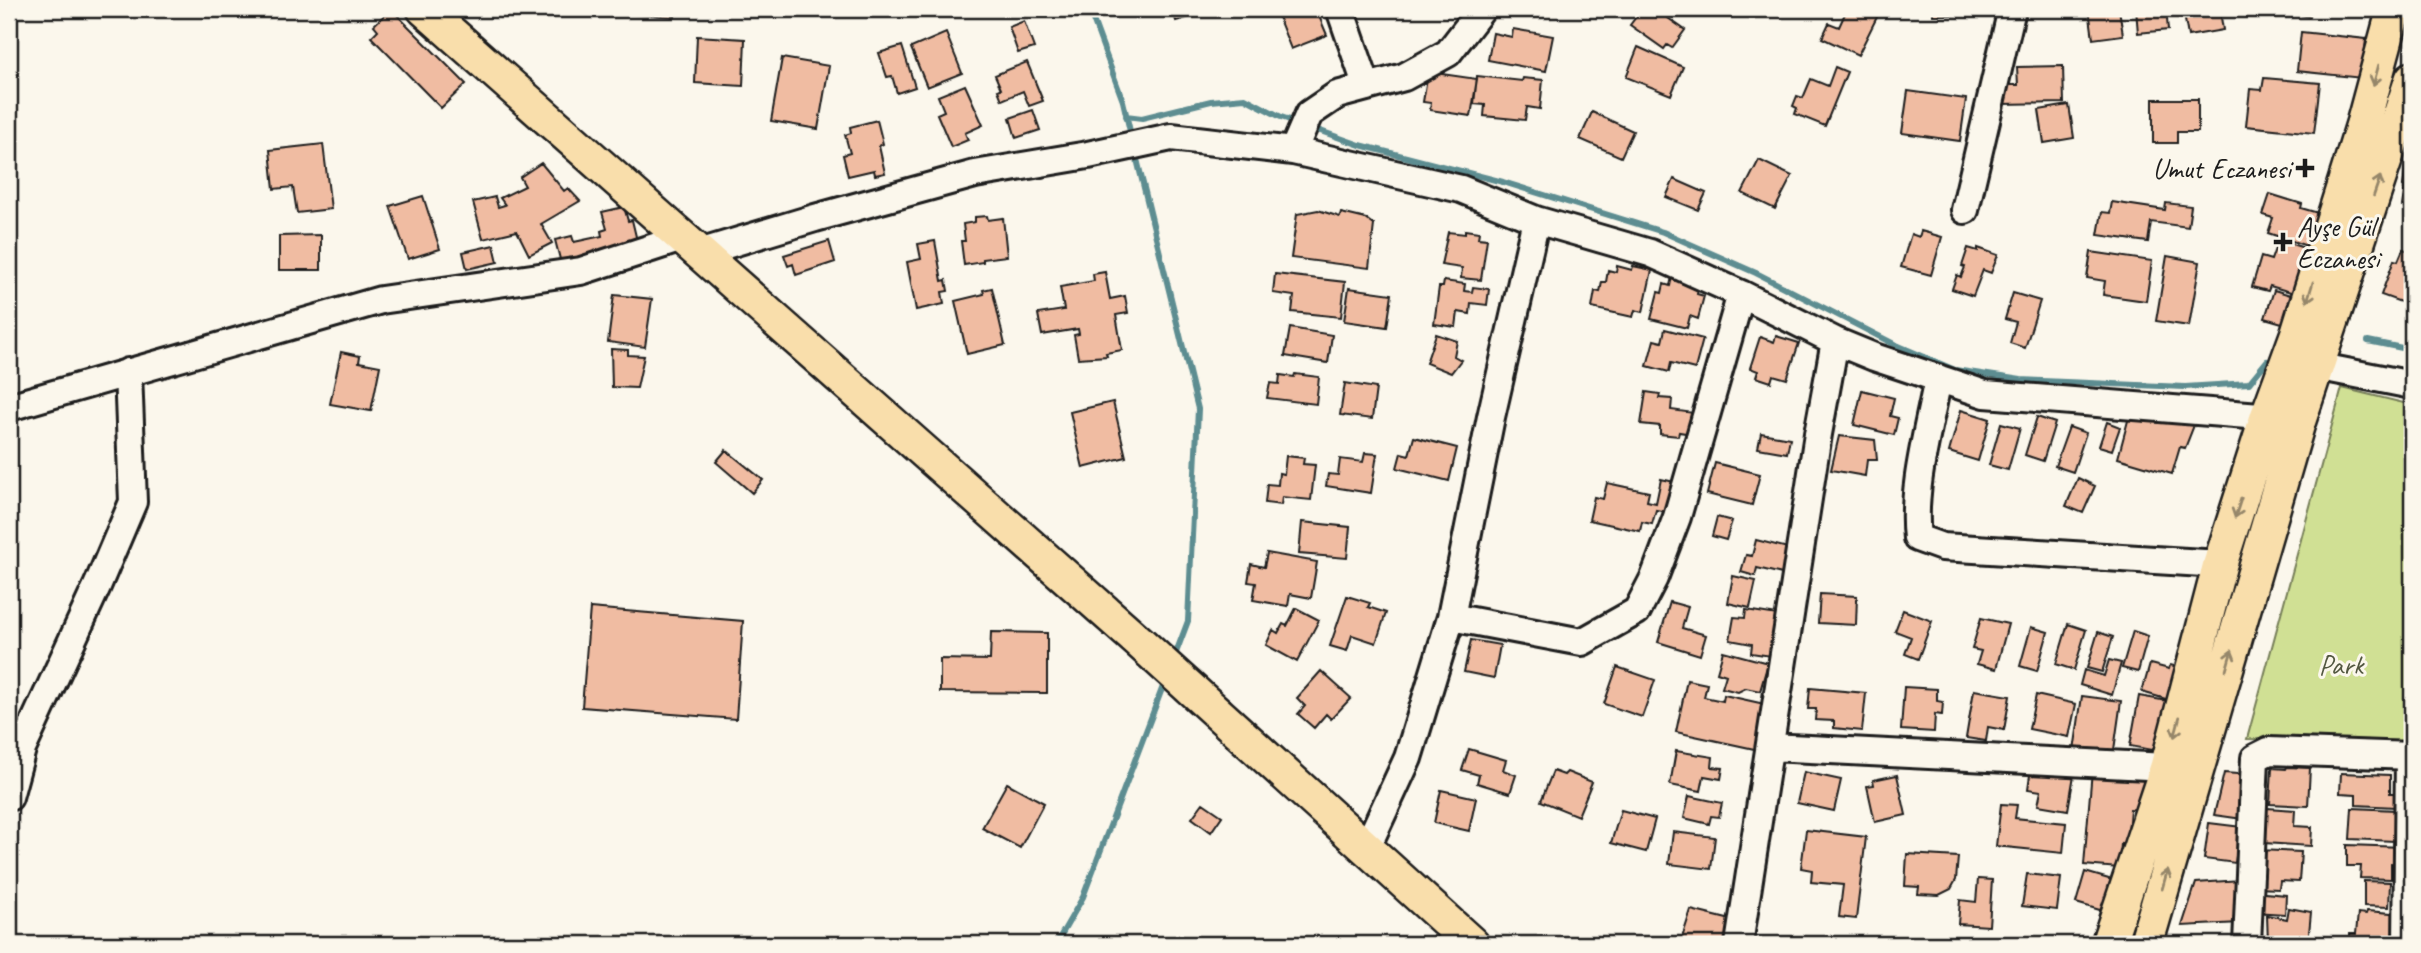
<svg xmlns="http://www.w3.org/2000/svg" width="2421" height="953" font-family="Caveat,sans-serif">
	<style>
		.green { fill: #d0e094; stroke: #767e58; stroke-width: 2 }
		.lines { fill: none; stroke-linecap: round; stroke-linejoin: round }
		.stream { stroke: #5d8d91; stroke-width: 6 }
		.building { fill: #f0bca2; stroke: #1c1c1c; stroke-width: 2 }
		.minor-casing { stroke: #1c1c1c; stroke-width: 32 }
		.major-casing { stroke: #1c1c1c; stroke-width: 38 }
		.minor { stroke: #fbf7ec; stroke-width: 26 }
		.major { stroke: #f9deab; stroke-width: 33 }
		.oneway { stroke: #96876b }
		.poi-dot { fill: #1c1c1c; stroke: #fbf7ec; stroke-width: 2.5 }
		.labels { text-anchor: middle; stroke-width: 6; stroke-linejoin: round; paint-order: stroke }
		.poi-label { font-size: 28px; fill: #1c1c1c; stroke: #fbf7ec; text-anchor: end }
		.park-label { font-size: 28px; fill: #525740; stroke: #fbf7ec }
	</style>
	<rect width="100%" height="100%" fill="#fbf7ec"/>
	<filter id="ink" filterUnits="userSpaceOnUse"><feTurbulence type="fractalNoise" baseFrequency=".0143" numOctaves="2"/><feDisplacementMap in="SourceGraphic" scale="14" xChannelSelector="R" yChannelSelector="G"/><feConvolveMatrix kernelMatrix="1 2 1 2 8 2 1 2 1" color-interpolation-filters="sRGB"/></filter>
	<g filter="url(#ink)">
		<path class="green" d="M2342 388 2412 405V741L2247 739Z"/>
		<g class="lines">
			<path class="stream" d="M1089 9 1123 101 1132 140
				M1126 116 1142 118 1211 101 1245 98 1281 117 1299 123
				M1309 127 1360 145 1503 182 1663 232 1756 273 1894 344 1955 370 2021 380 2185 387 2249 383 2267 361
				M1135 151 1198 409 1188 621 1174 658
				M2368 341 2412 350
				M1056 944 1083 897 1165 681"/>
		</g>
		<path class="building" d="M391 9 466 84 441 108 371 37 378 30 374 25Z
			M634 9H676L675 17 634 14Z
			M1172 9H1207L1208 12 1176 21Z
			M1275 9H1316L1327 35 1291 49Z
			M1642 9H1655L1685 30 1672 48 1667 45 1664 49 1630 25Z
			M1847 9H1870L1879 13 1858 55 1822 38 1829 23 1839 27Z
			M1933 9H1979L1978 15H1933Z
			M2089 9H2119L2123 35 2093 39Z
			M2136 9H2166L2168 30 2138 33Z
			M2183 9H2231L2220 11 2223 30 2188 36Z
			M2272 9H2311L2310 17 2287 12 2274 15Z
			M1024 21 1034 48 1018 53 1009 27Z
			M1513 29 1553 36 1546 71 1488 60 1493 33 1512 37Z
			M2301 32 2366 39 2362 78 2297 71Z
			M946 33 962 73 927 87 911 48Z
			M697 36 745 39 743 86 695 83Z
			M902 46 915 87 897 93 892 76 887 77 879 53Z
			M1638 47 1683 67 1671 95 1626 77Z
			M782 58 829 66 818 129 771 121Z
			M1027 62 1043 101 1029 106 1023 91 1002 100 998 90 1001 89 995 75Z
			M2063 66 2064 103 2001 104 2000 85H2018L2017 67Z
			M1835 67 1847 72 1825 126 1795 114 1797 108 1793 106 1797 96 1803 98 1811 79 1828 86Z
			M1428 72 1477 79 1471 116 1430 110 1431 103 1423 102Z
			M1477 76 1522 81 1523 78 1543 80 1540 109 1527 107 1525 120 1484 116 1485 105 1474 104Z
			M2264 78 2320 83 2314 133 2246 126 2250 89 2262 90Z
			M965 85 983 125 965 133 968 140 951 147 937 114 944 111 938 96Z
			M1908 91 1966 99 1960 141 1902 133Z
			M2153 99H2198V132H2177V143H2153Z
			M2069 105 2074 138 2044 143 2039 110Z
			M1033 110 1040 130 1016 138 1010 118Z
			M1592 112 1633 131 1621 157 1580 139Z
			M877 120 883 144 879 146 885 173 875 175 874 170 848 176 843 155 850 153 845 135 851 133 850 127Z
			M2410 140H2412V208L2402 206 2405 187 2403 186Z
			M323 144 331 209 297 213 293 187 274 189 270 150Z
			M1759 160 1792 176 1775 209 1742 193Z
			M541 163 564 191 568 188 580 201 541 224 552 243 529 255 517 231 483 239 473 202 495 197 498 207 505 205 500 198 525 186 520 177Z
			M1674 179 1706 193 1698 210 1666 197Z
			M2270 194 2302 204 2301 208 2318 213 2307 246 2268 233 2273 218 2263 215Z
			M423 196 440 249 408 259 390 206Z
			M2112 202 2165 210 2166 203 2191 206 2188 227 2151 222 2148 242 2098 235 2102 212 2110 213Z
			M624 207 628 221 632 220 638 245 562 267 555 240 572 236 574 242 602 236 601 231 607 229 602 212Z
			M1318 210 1340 217 1341 213 1366 219 1374 225 1369 268 1291 258 1297 214Z
			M987 216 988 220 1003 218 1007 256 983 259V262L964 265 961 241H965L963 224 975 222V217Z
			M1465 230 1479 232 1478 238 1487 239 1481 280 1461 278 1462 268 1441 265 1448 232 1465 234Z
			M1921 231 1942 237 1931 275 1901 267 1911 234 1919 237Z
			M321 235V270H279V236Z
			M2278 240 2311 250 2298 294 2270 286 2268 291 2252 287 2261 257 2271 260Z
			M829 241 835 262 796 275 793 264 788 266 784 255Z
			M935 241 942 281 946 280 948 291 942 292 944 304 916 310 907 262 921 259 918 244Z
			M494 245 498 262 467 269 463 252Z
			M1968 248 1978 251V248L1998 255 1991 273 1983 270 1973 296 1952 289 1957 275 1961 277 1965 267 1962 266Z
			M2403 249 2412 252V306L2381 295 2394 260 2398 261Z
			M2091 252 2152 261 2146 301 2103 295 2105 281 2087 278Z
			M2167 256 2200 262 2189 326 2156 321Z
			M1617 266 1632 270 1633 266 1652 270 1643 312 1635 310 1633 317 1592 308 1595 291 1600 292 1602 282H1606L1608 270 1616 272Z
			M1105 272 1110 299 1125 296 1128 313 1116 315 1122 350 1106 353 1107 356 1078 358 1074 335 1079 334 1078 329 1042 335 1038 314 1064 310 1060 287 1094 281 1093 274Z
			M1275 274 1345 282 1341 317 1292 312 1294 296 1273 293Z
			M1672 277 1699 284 1697 294 1704 296 1698 319 1690 316 1687 328 1651 319 1658 292 1662 293 1664 284 1670 286Z
			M1444 281 1465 284 1464 291 1472 292 1473 287 1489 289 1487 305 1471 303 1470 314 1458 312 1456 327 1434 324 1439 287H1443Z
			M992 288 1005 345 967 354 955 301 984 294 983 290Z
			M1349 288 1392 294 1387 327 1344 321Z
			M2274 290 2297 297 2289 325 2265 318Z
			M2013 293 2040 301 2025 348 2010 343 2016 322 2005 319Z
			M614 295 652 299 645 347 608 342Z
			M1290 328 1332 335 1328 363 1285 356Z
			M1665 329 1703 339 1695 369 1671 363 1669 372 1647 366 1654 340 1662 342Z
			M1436 334 1457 341 1454 356 1461 360 1451 373 1426 363Z
			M1776 336 1799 343 1787 379 1773 375 1771 382 1756 377 1758 371 1750 368 1760 337 1774 342Z
			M611 349 628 350V355L644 356 637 388 612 387Z
			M341 352 360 356 359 362 380 366 371 411 330 404Z
			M1295 374 1319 377 1316 404 1267 398 1270 383 1279 384 1280 375 1294 377Z
			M1345 383 1376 388 1372 419 1340 415Z
			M1862 390 1894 398 1890 416 1898 418 1894 435 1854 425Z
			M1646 392 1660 394 1659 398 1672 399 1671 410 1694 413 1692 434 1679 432 1678 436 1660 434V426L1641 424Z
			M1113 402 1126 457 1083 468 1070 412Z
			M1961 410 1990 419 1978 461 1949 452Z
			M2130 413 2196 420 2185 448 2180 447 2172 474 2118 458Z
			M2037 417 2055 423 2043 461 2025 455Z
			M2107 422 2120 427 2112 450 2099 446Z
			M2001 423 2020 428 2008 470 1989 465Z
			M2069 427 2086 433 2073 472 2055 466Z
			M1761 433 1790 438 1787 453 1758 448Z
			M1839 436 1875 440 1877 460H1867L1865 476 1831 470Z
			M1414 437 1457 448 1449 481 1397 468 1401 453 1409 455Z
			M726 450 763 480 752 493 716 462Z
			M1365 453 1377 454 1371 493 1326 486 1328 474 1338 475 1340 459 1363 462Z
			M1286 456 1304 458 1303 464 1315 465 1311 500 1282 497 1281 505 1265 503 1267 484 1278 485 1279 473 1284 474Z
			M1715 463 1760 474 1752 505 1707 494Z
			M2078 478 2095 486 2083 513 2066 506Z
			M1661 479 1679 483 1672 513 1656 510 1652 524 1642 522 1640 531 1589 520 1594 497 1603 499 1607 483 1649 492 1647 501 1656 503Z
			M1717 517 1732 521 1726 540 1712 536Z
			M1302 522 1350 527 1347 558 1299 554Z
			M1756 540 1792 549 1786 575 1757 568 1755 576 1741 572 1746 555 1752 556Z
			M1267 553 1317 562 1311 598 1290 594 1288 606 1253 600 1256 583 1248 582 1251 564 1264 567Z
			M1733 576 1756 581 1750 608 1728 603Z
			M1820 594 1857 596 1856 625 1818 623Z
			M1347 596 1370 603 1368 607 1386 613 1376 643 1352 635 1347 651 1330 646Z
			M1670 602 1688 607 1682 628 1706 635 1700 655 1658 642Z
			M590 608 743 621 736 719 582 707Z
			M1296 608 1319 620 1297 662 1266 645 1273 630 1278 633 1283 624 1287 626Z
			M1746 610 1784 616 1778 657 1751 653 1752 644 1730 640 1734 617 1745 618Z
			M1903 610 1932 621 1918 659 1905 654 1911 637 1895 631Z
			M1981 618 2008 624 1996 669 1977 664 1981 651 1972 649Z
			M2068 624 2086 630 2074 670 2056 664Z
			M2031 627 2048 632 2037 671 2020 666Z
			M2133 631 2148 636 2138 672 2122 668Z
			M991 632 1047 633V693L940 692V659L990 660Z
			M2098 632 2113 637 2102 672 2087 668Z
			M1471 640 1500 645 1494 678 1464 672Z
			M1723 651 1768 663 1760 691 1746 688 1738 692 1722 688 1726 675 1717 672Z
			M2109 660 2121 663 2112 695 2080 685 2084 670 2104 676Z
			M2150 664 2169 669 2170 665 2186 669 2176 702 2142 692Z
			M1617 667 1655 680 1642 717 1604 704Z
			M1321 671 1351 698 1331 719 1326 714 1314 728 1298 714 1305 706 1297 698Z
			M1687 680 1707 684 1704 697 1723 701 1724 695 1769 705 1759 750 1676 732Z
			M1904 687 1937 689V701L1943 702 1942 715 1935 714 1934 732 1901 730Z
			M1810 688 1866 693 1862 731 1834 728V721L1815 720 1816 709H1808Z
			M1974 690 2010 696 2004 730 1988 727 1986 741 1966 738Z
			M2036 695 2076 704 2069 737 2029 729Z
			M2082 696 2121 701 2113 757 2074 751Z
			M2139 696 2173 702 2164 752 2130 746Z
			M1469 749 1506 760 1503 770 1516 775 1510 793 1477 783 1479 775 1462 770Z
			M1676 751 1713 757 1712 767 1723 768 1721 779 1704 776 1701 791 1670 785Z
			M2287 767 2310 768 2308 806 2270 804 2272 768 2286 769Z
			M2031 768 2074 775 2068 810 2038 805 2041 791 2028 789Z
			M2092 770 2145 774 2142 810 2130 809 2127 845 2121 844 2119 868 2084 865Z
			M1553 771 1564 775 1567 772 1592 782 1578 816 1541 801Z
			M1804 772 1841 780 1834 811 1797 803Z
			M2224 773 2251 775 2250 820 2214 815Z
			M2341 773 2390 775V793H2397L2396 807 2356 805V794L2340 793Z
			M1897 775 1906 815 1875 822 1867 786 1874 785 1873 780Z
			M1007 783 1044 803 1020 848 982 828Z
			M1441 790 1476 798 1469 831 1434 823Z
			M1689 796 1722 803 1719 817 1711 816 1709 824 1684 818Z
			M1203 803 1222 816 1211 832 1192 818Z
			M2001 804 2017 805 2015 818 2066 823 2063 853 1996 846Z
			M2267 808 2295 810 2294 826 2312 827 2311 846 2264 843Z
			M2352 808 2396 810 2395 841 2350 839Z
			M1621 810 1655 819 1646 852 1611 843Z
			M2209 823 2250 828 2238 842 2235 863 2204 859Z
			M1806 830 1866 837 1856 919 1839 917 1843 885 1811 882 1812 870 1801 868Z
			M1673 832 1715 837 1711 869 1669 864Z
			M2347 845 2403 847 2402 864 2391 863V879L2360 878 2361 866H2347Z
			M2259 850 2301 852 2299 882 2280 881 2279 889 2257 888Z
			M1907 854 1958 857 1956 880 1951 889 1939 895 1918 894 1919 887 1905 886Z
			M2085 872 2119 882 2110 913 2076 903Z
			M2027 874 2061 878 2057 910 2022 906Z
			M1978 879 1992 880 1989 926 1958 924 1960 900 1976 902Z
			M2241 880 2240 923 2182 926 2196 883Z
			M2364 881 2390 882 2389 907 2364 906Z
			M2254 892 2286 895 2285 914 2253 912Z
			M2289 908 2311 912 2308 944 2268 943 2267 915 2287 919Z
			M1691 910 1735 921 1727 944H1692L1681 941Z
			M2367 911 2403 914 2400 944 2361 942V944H2350V934H2356L2358 913 2366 914Z
			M794 936 828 944H792Z
			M499 940V944H466V941Z"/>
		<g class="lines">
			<g class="minor-casing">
				<path id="minor" d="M1340 9 1367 87
					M1293 151 1309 114 1337 95 1404 77 1448 53 1482 9
					M1965 210 2012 9
					M699 253 815 218 975 174 1088 155 1171 137 1293 151 1461 189 1536 220 1650 253 1741 294 1835 341 1874 357 1985 394 2285 418
					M2316 366 2412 385
					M1938 378C1929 428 1911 488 1917 538L1942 547 2220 564
					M9 407 381 300 581 271 682 238
					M1451 617 1582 642 1637 611 1654 578 1677 517 1741 294
					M1770 747 2167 767
					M9 797 22 749 98 584 133 502 128 372
					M1366 849 1408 758 1451 617 1491 417 1536 220
					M1739 944 1818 434 1835 341
					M2247 944 2255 758 2269 751 2412 756
					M2407 944 2409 756"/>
			</g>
			<g class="major-casing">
				<path id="major" d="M424 9 1137 640 1472 944
					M2108 944 2167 767 2220 564 2267 417 2297 335 2363 124 2394 9
					M2146 944 2299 420 2412 79"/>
			</g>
			<use href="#minor" class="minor"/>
			<use href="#major" class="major"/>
		</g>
		<defs><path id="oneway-shaft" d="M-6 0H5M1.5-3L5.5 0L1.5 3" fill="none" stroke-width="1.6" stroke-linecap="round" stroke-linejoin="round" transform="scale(1.75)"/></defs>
		<g class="oneway">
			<use href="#oneway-shaft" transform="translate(2376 75) rotate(105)"/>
			<use href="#oneway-shaft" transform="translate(2377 186) rotate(-71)"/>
			<use href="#oneway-shaft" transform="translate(2310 292) rotate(107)"/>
			<use href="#oneway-shaft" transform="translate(2238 508) rotate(108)"/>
			<use href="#oneway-shaft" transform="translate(2229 660) rotate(-74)"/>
			<use href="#oneway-shaft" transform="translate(2177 727) rotate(105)"/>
			<use href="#oneway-shaft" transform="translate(2165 879) rotate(-74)"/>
		</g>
	</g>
	<g class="poi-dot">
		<path d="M2301.5 157.5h7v7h7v7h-7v7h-7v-7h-7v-7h7z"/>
		<path d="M2279.5 231.5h7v7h7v7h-7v7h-7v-7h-7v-7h7z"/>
	</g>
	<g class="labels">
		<g class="poi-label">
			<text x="2291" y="178">Umut Eczanesi</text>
			<text x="2297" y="236" text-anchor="start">Ayşe Gül<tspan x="2297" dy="32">Eczanesi</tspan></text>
		</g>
		<g class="park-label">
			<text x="2341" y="674">Park</text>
		</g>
	</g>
	<rect width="2421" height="953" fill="none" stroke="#fbf7ec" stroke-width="35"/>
	<rect x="18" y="18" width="2386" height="918" fill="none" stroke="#1c1c1c" stroke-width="2.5" filter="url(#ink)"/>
</svg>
